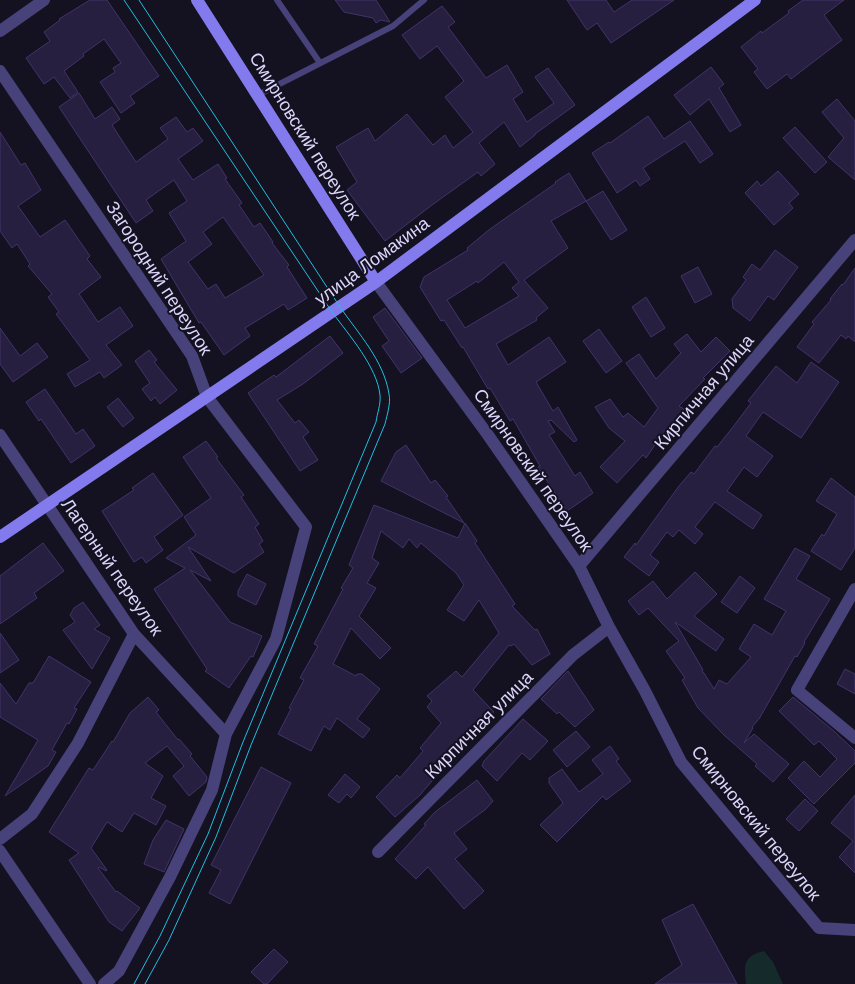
<svg xmlns="http://www.w3.org/2000/svg" width="855" height="984" font-family="'DM Sans',sans-serif">
	<style>
		.green { fill: #152a2a }
		.building { fill: #271f40; stroke: #413469; fill-rule: evenodd }
		.lines { fill: none; stroke-linecap: round; stroke-linejoin: round }
		.lane { stroke: #47427a; stroke-width: 6 }
		.street { stroke: #47427a; stroke-width: 12 }
		.secondary { stroke: #837aed; stroke-width: 12 }
		.tram { stroke: #1ec0de; stroke-width: 1 }
		.labels { text-anchor: middle; stroke-width: 4; stroke-linejoin: round; paint-order: stroke }
		.street-label { font-size: 18px; fill: #dcd6fa; stroke: #141121 }
	</style>
	<rect width="100%" height="100%" fill="#141121"/>
	<path class="green" d="M764 951 773 962 783 984H746C744 965 743 956 764 951Z"/>
	<path class="building" d="M90 0H107L159 76 130 96 135 103 121 113 100 82 115 72 113 68 121 63 104 39 83 54 84 56 64 71 78 92 70 98 54 77 44 84 26 58 50 41 44 32 60 20 59 19Z
		M335 0H376L390 22 381 20 376 23 373 18 344 12Z
		M567 0H606L614 12 632 0H674L611 43 597 23 587 30Z
		M803 0H844L824 15 842 40 791 79 787 74 767 89 754 72 758 69 741 47 761 31 762 33 789 13 788 11Z
		M442 6 455 22 448 27 486 78 507 65 523 92 513 99 527 122 554 103 535 77 548 68 575 105 535 134V135L520 147 504 122 479 143 495 164 481 176 478 172 432 205 385 241 347 190 357 182 336 147 368 128 375 141 407 114 433 145 445 135 453 148 473 132 445 97 464 81 437 46 420 59 402 35Z
		M711 67 724 84 719 88 741 125 730 132 709 99 690 115 674 95Z
		M79 93 95 119 112 107 120 119 112 125 136 162 168 139 160 128 176 117 187 132 193 128 203 141 178 159 193 180 218 164 227 178 225 179 242 203 239 205 254 227 260 223 273 242 272 243 289 265 287 267 307 298 288 310 284 304 245 328 250 336 224 355 201 322 199 323 161 259 186 241 169 213 187 201 174 180 146 200 153 211 136 223 59 107ZM223 217 264 275 225 298 216 284 208 289 188 262 212 244 203 232Z
		M837 99 855 121V180L828 157 844 138 822 112Z
		M648 116 664 139 690 121 713 154 700 163 685 141 643 168 650 179 640 186 636 180 617 193 592 153 609 142 610 143Z
		M795 127 827 162 815 173 783 138Z
		M0 132 21 165 25 163 41 190 18 206 40 237 65 220 90 256 87 259 101 277 79 294 98 322 120 307 133 326 106 345 122 365 104 378 100 372 75 387 67 374 90 360 56 314 59 312 48 297 52 294 28 266 30 264 17 244 12 248 0 231Z
		M778 171 799 194 789 203 793 208 774 225 745 193 757 181 761 186Z
		M569 173 586 201 551 221 568 248 524 280 548 308 536 318 537 320 496 344 508 365 549 337 566 362 536 382 553 411 558 407 577 440 574 442 551 420 548 421 555 432 549 435 575 476 580 472 593 493 567 511 538 467 540 466 513 419 510 421 490 388 488 389 463 347 462 348 444 320 441 321 420 287 424 277 468 250 467 248 490 229 556 183 555 182ZM504 262 519 282 512 288 519 296 465 328 447 300 477 281 478 283Z
		M603 191 627 230 611 240 586 201Z
		M775 250 798 267 774 300 768 296 750 321 733 308 732 299 746 280 743 277 752 264 760 270Z
		M698 267 712 294 695 303 681 276Z
		M855 268V342L848 336 846 339 841 335 819 363 797 347 814 324 812 322 831 300 830 299 842 284 843 285Z
		M646 297 665 328 651 337 632 307Z
		M385 308 422 358 401 373 382 346 389 341 373 317Z
		M0 328 20 356 37 343 48 357 13 382 0 364Z
		M599 329 622 361 606 373 583 341Z
		M687 334 701 352 716 337 730 351 703 378 705 379 679 406 684 409 667 432 665 430 646 458 643 455 617 483 600 467 625 441 609 428 595 407 610 399 623 417 628 413 644 427 658 408 626 363 639 354 656 379 681 353 674 344Z
		M330 336 343 353 303 384 277 400 295 423 299 420 309 432 303 437 318 460 300 471 248 393 274 375 276 377Z
		M149 350 157 360 154 362 177 390 160 404 155 397 151 401 142 389 150 383 135 361Z
		M811 362 839 382 801 438 763 412 746 436 773 456 757 477 744 467 727 491 762 515 753 529 715 502 695 527 703 534 695 544 679 530 673 537 667 532 650 555 659 562 649 576 624 557 635 543 636 545 679 486 691 472 694 474 715 446 717 447 733 427 751 403 748 401 776 366 797 383Z
		M45 389 76 434 83 429 95 446 71 463 41 419 39 421 26 402Z
		M118 398 134 418 123 427 107 407Z
		M206 441 218 457 216 458 244 495 241 497 259 524 255 527 263 541 259 544 264 552 234 573 188 547 211 581 190 570 230 622 262 636 253 657 251 656 229 688 205 671 207 669 154 589 185 568 166 558 196 535 184 517 211 498 183 457Z
		M406 445 431 483 435 480 448 496 446 497 464 523 381 481 396 452Z
		M153 473 183 515 154 537 163 550 146 563 142 557 134 562 102 511 134 490 132 488Z
		M831 478 855 497V548L841 570 811 551 822 534 824 536 837 514 816 501Z
		M374 505 458 538 465 523 477 541 475 543 515 604 512 606 535 630 537 629 550 654 532 665 514 644 511 646 509 645 473 690 494 712 475 730 456 752 457 754 444 769 443 768 420 795 395 817 376 797 397 775 400 778 423 751 420 748 441 723 427 707 432 701 427 696 456 671 462 677 499 633 479 600 464 621 447 610 464 585 456 573 421 543 417 548 409 539 403 548 381 531 372 558 379 563 367 583 376 588 359 616 391 648 380 659 351 628 333 664 356 676 357 674H362L380 689 357 719 370 729 363 738 337 718 330 730 324 726 311 751 278 734 291 709 289 708 304 680 300 678 318 646 314 644 343 589 341 588 353 568 349 565Z
		M43 543 64 571 34 593 37 598 0 624V576Z
		M795 548 810 556 796 579 830 599 804 642 805 643 797 657 795 656 759 719 752 727 753 728 744 743 754 734 789 764 773 782 755 766 757 764 724 735 698 708 682 680 685 678 666 651 679 641 648 608 639 615 628 601 653 581 667 599 695 572 717 594 694 616 724 639 716 651 675 622 703 670 702 672 704 673 714 689 719 680 727 684 751 657 739 649 754 624 772 635 786 611 764 599Z
		M247 574 266 584 256 605 238 596V591Z
		M740 576 755 588 737 613 721 602Z
		M83 602 100 625 94 629 110 638 92 669 63 630 75 622 70 615 74 608Z
		M0 633 19 660 0 673Z
		M49 656 91 682 74 708 77 709 69 724 67 723 52 750 56 752 48 766 5 796 38 740 0 717V683L16 704 29 683H33Z
		M845 669 855 674V694L837 684Z
		M568 671 594 710 575 727 559 712 557 714 541 699Z
		M148 697 159 710 156 712 178 740 179 739 192 754 190 756 207 777 206 782 189 796 173 776 184 766 167 746 145 763 163 776 151 798 166 806 156 825 134 813 122 832 107 822 91 848 107 870 106 871 99 867 98 868 116 892 117 891 140 908 122 931 109 922 69 860 79 853 49 832 89 768 93 770 112 741 113 742 130 713Z
		M793 697 835 732 855 751V763L814 804 788 778 804 761 820 777 837 759 819 741 814 745 779 711Z
		M523 719 548 741 530 760 522 753 497 781 482 766 484 761Z
		M576 731 590 747 567 767 553 750Z
		M610 746 619 759 616 761 631 781 606 800 603 796 557 842 540 825 563 803 549 783V778L562 769 579 792 603 774 592 760Z
		M261 767 291 783 230 904 209 893 221 870 211 865Z
		M345 774 360 787 351 798 347 794 339 803 328 795Z
		M477 780 493 801 486 809 454 833 467 849 455 859 484 891 464 909 428 867 416 879 395 859 426 825 424 824 435 812Z
		M855 795V873L839 857 853 841 831 823Z
		M805 799 818 811 799 831 786 819Z
		M166 820 184 829 164 872 144 864 153 840Z
		M693 904 737 984H655L682 965 662 920Z
		M274 949 288 962 267 984H264L251 972Z"/>
	<g class="lines">
		<path class="lane" d="M277 0 320 63
			M258 95 393 26 424 0"/>
		<path class="street" d="M0 31 44 0
			M0 71 192 356 207 397 306 527 276 639 226 734 212 790 170 877 119 971 104 984
			M376 282 488 435 579 566 609 627 645 691 681 762 819 928 855 930
			M0 435 134 634 226 734
			M579 566 855 240
			M855 589 797 690 855 738
			M0 839 32 814 78 743 134 634
			M0 851 90 984
			M378 852 573 655 609 627"/>
		<path class="secondary" d="M197 0 376 282
			M0 537 376 282 755 0"/>
		<path class="tram" d="M124 0 332 312C349 335 377 367 380 395 381 404 377 414 376 422L243 742 208 834 160 936 134 984
			M139 0 340 307C358 333 384 361 389 394 391 403 387 415 385 424L251 745 216 837 169 940 145 984"/>
	</g>
	<g class="labels">
		<g class="street-label">
			<text transform="translate(305 136) rotate(58)" y="6">Смирновский переулок</text>
			<text transform="translate(372 261) rotate(-36)" y="6">улица Ломакина</text>
			<text transform="translate(159 278) rotate(57)" y="6">Загородний переулок</text>
			<text transform="translate(704 392) rotate(-50)" y="6">Кирпичная улица</text>
			<text transform="translate(533 470) rotate(55)" y="6">Смирновский переулок</text>
			<text transform="translate(112 567) rotate(55)" y="6">Лагерный переулок</text>
			<text transform="translate(479 725) rotate(-45)" y="6">Кирпичная улица</text>
			<text transform="translate(756 823) rotate(51)" y="6">Смирновский переулок</text>
		</g>
	</g>
</svg>
